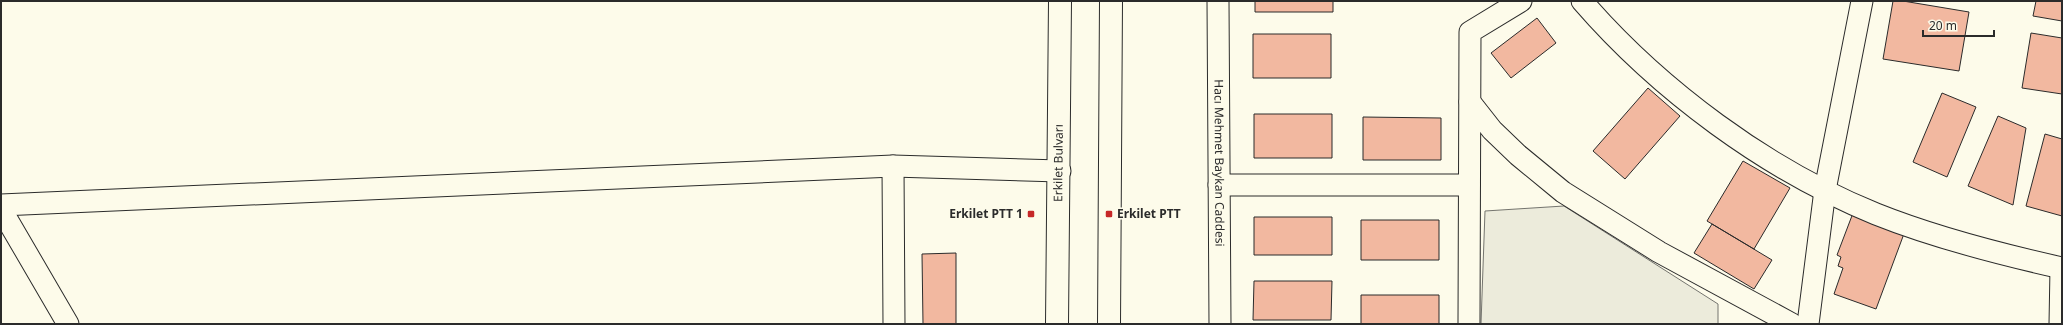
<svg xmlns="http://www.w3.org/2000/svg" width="2063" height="325" font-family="'Noto Sans',sans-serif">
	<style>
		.green { fill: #ecebdb; stroke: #74746e }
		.building { fill: #f2b8a0; stroke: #2b2b2b }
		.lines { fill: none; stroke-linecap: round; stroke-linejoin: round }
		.minor-casing { stroke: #2b2b2b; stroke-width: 23 }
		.primary-casing { stroke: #2b2b2b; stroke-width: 24 }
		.minor { stroke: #fdfbea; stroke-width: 21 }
		.primary { stroke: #fdfbea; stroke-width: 22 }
		.poi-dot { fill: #c62828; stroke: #fdfbea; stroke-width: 1.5 }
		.labels { text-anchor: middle; stroke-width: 3; stroke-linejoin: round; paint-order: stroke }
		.street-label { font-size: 12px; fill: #2b2b2b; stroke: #fdfbea }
		.poi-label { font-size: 12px; font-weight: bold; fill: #2b2b2b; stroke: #fdfbea; text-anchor: end }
	</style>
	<rect width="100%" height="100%" fill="#fdfbea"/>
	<path class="green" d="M1564 206 1718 304V324H1481L1485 211Z"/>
	<path class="building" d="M1255 1H1333V12H1255Z
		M1893 1H1903L1969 12 1959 71 1883 59Z
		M2036 1H2062V21L2033 16Z
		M1537 18 1556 43 1511 78 1491 53Z
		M2031 33 2062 38V94L2022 88Z
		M1253 34H1331V78H1253Z
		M1648 88 1680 116 1625 179 1593 151Z
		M1942 93 1976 107 1947 177 1913 162Z
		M1254 114H1332V158H1254Z
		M1998 116 2026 128 2013 205 1968 186Z
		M1363 117 1441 118V160H1363Z
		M2045 134 2062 139V216L2026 206Z
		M1743 161 1790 188 1754 249 1707 221Z
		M1853 213 1905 231 1876 309 1834 294 1843 268 1838 266 1841 257 1837 255Z
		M1254 217H1332V255H1254Z
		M1361 220H1439V260H1361Z
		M1712 224 1772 260 1754 289 1694 253Z
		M956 253V324H923L922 254Z
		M1254 281H1332L1331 320H1253Z
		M1361 295H1439V324H1361Z"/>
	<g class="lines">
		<g class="minor-casing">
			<g id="minor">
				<path id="s1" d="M1218 1 1220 324"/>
				<path d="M1582 1C1659 90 1767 170 1876 214 1936 238 1999 254 2062 268"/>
				<path d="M1470 102 1492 130 1518 155 1563 192 1659 252 1792 324"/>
				<path d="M893 166 894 324"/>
				<path d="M1219 185H1469"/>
				<path d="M1 205 893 166 1060 171"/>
				<path d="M1 209 68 324"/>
				<path d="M1469 324 1470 32 1521 1"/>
				<path d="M1808 324 1825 190 1862 1"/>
				<path d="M2060 324 2061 268"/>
			</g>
		</g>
		<g class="primary-casing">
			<g id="primary">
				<path id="s2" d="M1057 324 1060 1"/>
				<path d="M1109 324 1111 1"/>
			</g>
		</g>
		<use href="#minor" class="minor"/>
		<use href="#primary" class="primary"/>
	</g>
	<g class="poi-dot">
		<rect x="1027" y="210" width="8" height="8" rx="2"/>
		<rect x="1105" y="210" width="8" height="8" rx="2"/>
	</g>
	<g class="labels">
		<g class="street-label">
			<text dy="4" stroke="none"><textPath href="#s2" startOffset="161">Erkilet Bulvarı</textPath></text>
			<text dy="4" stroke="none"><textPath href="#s1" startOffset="162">Hacı Mehmet Baykan Caddesi</textPath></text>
		</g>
		<g class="poi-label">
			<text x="1023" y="218">Erkilet PTT 1</text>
			<text x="1117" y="218" text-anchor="start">Erkilet PTT</text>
		</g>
	</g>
	<rect width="2063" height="325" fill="none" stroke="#2b2b2b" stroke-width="4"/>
	<path d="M1923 30v6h71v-6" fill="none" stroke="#2b2b2b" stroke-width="2"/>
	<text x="1929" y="30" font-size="12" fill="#2b2b2b" stroke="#fdfbea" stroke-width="3" paint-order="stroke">20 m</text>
</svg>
